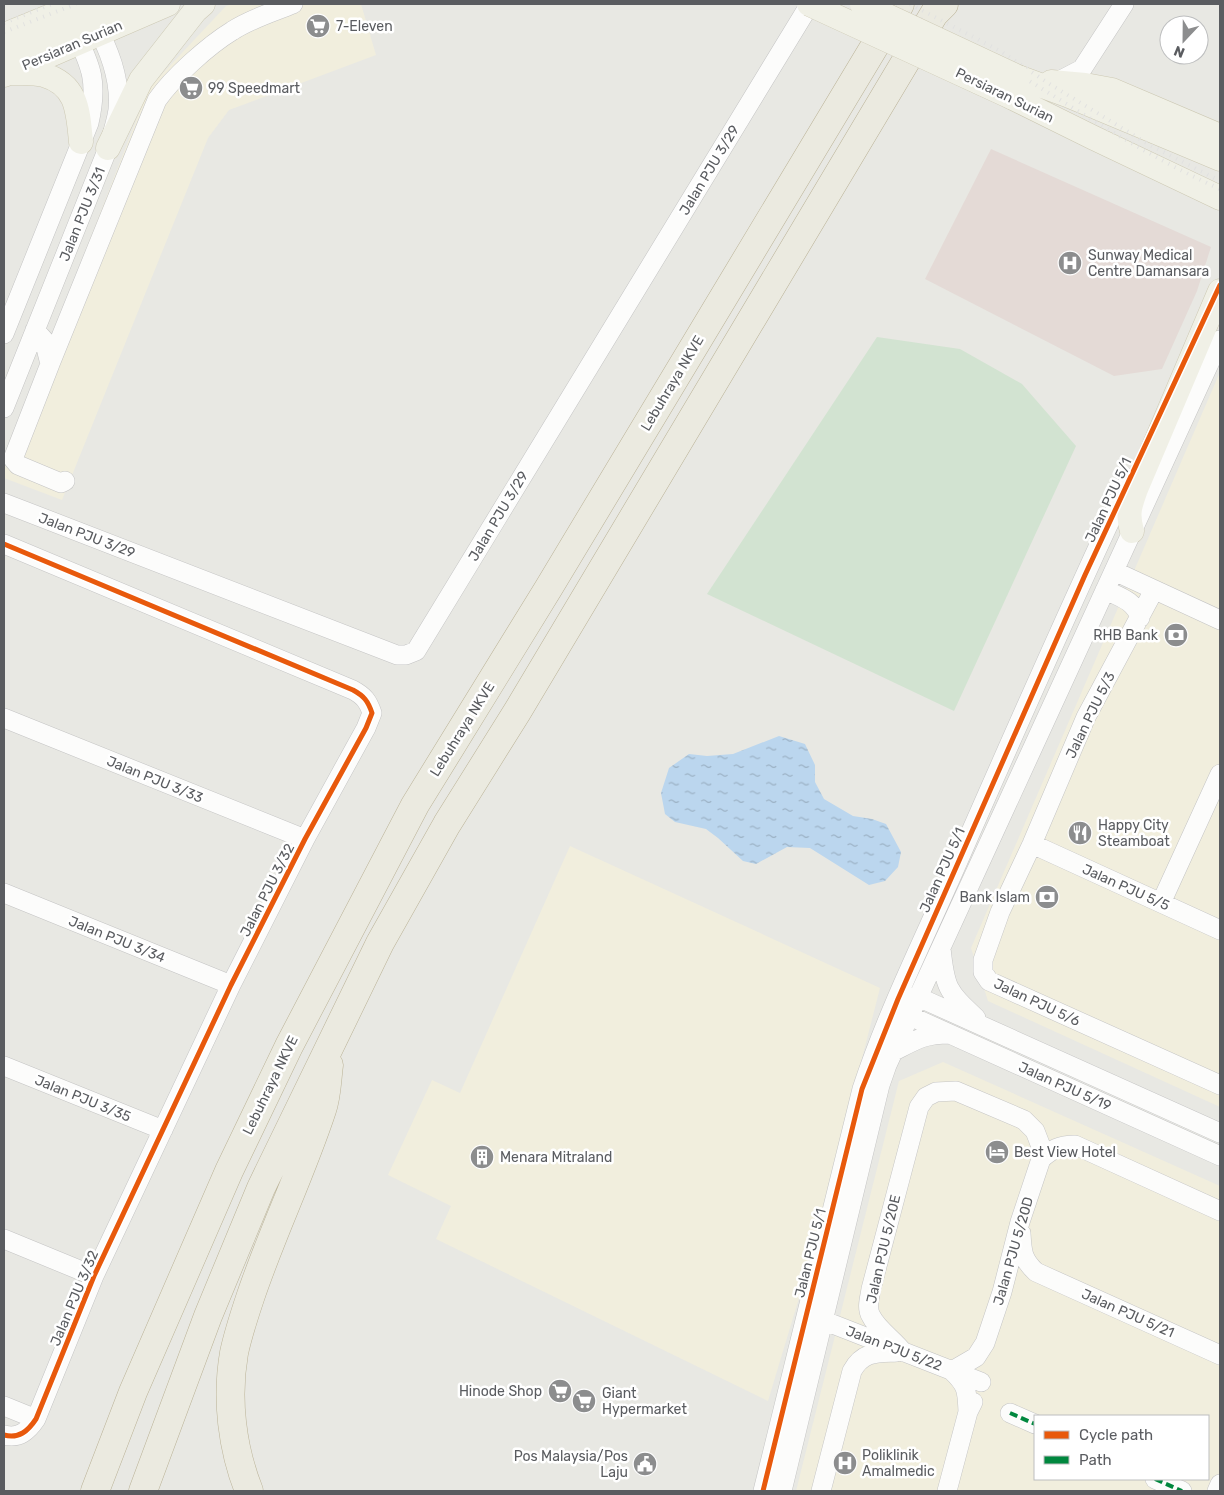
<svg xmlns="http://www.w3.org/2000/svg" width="1224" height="1495" font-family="Rubik,sans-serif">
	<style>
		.commercial { fill: #f1eedd; fill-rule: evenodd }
		.medical { fill: #e4dad6 }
		.green { fill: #d2e3d1 }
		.water { fill: url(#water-ripples) }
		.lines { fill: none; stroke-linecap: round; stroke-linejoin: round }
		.minor-casing { stroke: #c4c4c4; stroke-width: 20 }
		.major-casing { stroke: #cdc9b4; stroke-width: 25 }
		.highway-casing { stroke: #bab296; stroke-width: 29 }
		.minor { stroke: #fcfcfb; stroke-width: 19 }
		.major { stroke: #f0f0e6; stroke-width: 24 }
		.highway { stroke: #ebeae0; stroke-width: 28 }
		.rail { stroke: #e1e1e0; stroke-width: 4; stroke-dasharray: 1 6; stroke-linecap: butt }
		.major-bridge-casing { stroke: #cdc9b4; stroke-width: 25; stroke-linecap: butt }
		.major-bridge { stroke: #f0f0e6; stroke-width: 24 }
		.quiet { stroke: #00873e; stroke-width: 4; stroke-dasharray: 8 4; stroke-linecap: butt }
		.cycleway-casing { stroke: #fff; stroke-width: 8 }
		.cycleway { stroke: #e8590c; stroke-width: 5 }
		.labels { text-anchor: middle; stroke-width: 5; stroke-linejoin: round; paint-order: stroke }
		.poi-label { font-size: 14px; fill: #5a5c60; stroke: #fff; text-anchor: start }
		.street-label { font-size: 14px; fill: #5a5c60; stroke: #fff }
	</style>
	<defs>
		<pattern id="water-ripples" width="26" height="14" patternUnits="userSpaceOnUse" patternTransform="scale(1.25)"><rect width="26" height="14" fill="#bbd6ee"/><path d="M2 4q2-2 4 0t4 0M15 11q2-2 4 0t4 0" fill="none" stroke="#9bb1c4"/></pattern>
	</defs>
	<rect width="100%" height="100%" fill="#e8e8e3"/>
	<path class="commercial" d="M233 4H361L376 55 229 110 208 138 62 500 4 478V459L149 88 226 6Z
		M1220 372V1107L988 1001 971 948Z
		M570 846 880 988 811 1258 768 1401 436 1239 451 1206 388 1175 432 1080 460 1093Z
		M943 1062 1220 1186V1491H796L899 1081ZM1035 1416H1208V1479H1035Z"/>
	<path class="medical" d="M991 149 1211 247 1197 291 1162 369 1114 376 925 279Z"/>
	<path class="green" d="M877 337 960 349 1022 384 1076 446 954 711 707 594Z"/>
	<path class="water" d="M779 736 805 744 815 765V782L824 799 853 816 872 819 886 824 901 852 898 867 885 881 869 885 810 848 787 847 756 864 743 861 718 838 706 829 675 822 665 814 661 793 669 768 689 754 707 756 733 754Z"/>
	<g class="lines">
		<g class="minor-casing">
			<path id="minor" d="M1057 82 1082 69 1124 4
				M35 330 44 340 50 364 13 459 18 465 61 483 65 481
				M4 334 89 123C98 83 92 67 74 31
				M50 364 157 100C173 77 209 45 232 31 250 19 273 12 293 4
				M4 408 108 148C112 135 116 123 118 110 121 78 108 48 94 21
				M4 503 397 655H406L416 651 810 4
				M4 544 353 690C364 696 368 701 372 713L366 728 305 839 231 985 94 1276 36 1419C28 1431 19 1439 4 1435
				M1114 571 1220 620
				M1105 590C1120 597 1135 601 1140 618
				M1154 590 1086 717 1032 844 1000 912 983 960V972L989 981 1220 1085
				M4 718 305 839
				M1032 844 1220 930
				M4 893 231 985
				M1161 903 1220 774
				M941 948C945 988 947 991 976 1018
				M906 998 918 997 1220 1133
				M910 1016 1220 1156
				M894 1051C916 1040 924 1034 949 1034
				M4 1066 163 1130
				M1041 1159C1052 1149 1060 1145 1075 1145L1220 1211
				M1021 1233C1022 1251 1022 1259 1036 1272L1220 1355
				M4 1239 94 1276
				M812 1316 981 1382
				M903 1352C894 1340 877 1329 871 1316 866 1308 870 1297 871 1289L919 1107 926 1097 936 1092 956 1091 1024 1120 1035 1131 1040 1144 1041 1159 1020 1222 1002 1292 985 1343 976 1357 952 1371C968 1386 967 1392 968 1412
				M4 1406 36 1419
				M1010 1413 1035 1424
				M1155 1479 1182 1491
				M763 1491 862 1089C888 1010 926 935 959 859 1015 731 1071 604 1130 478
				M782 1491 880 1085 887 1065 1220 340
				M821 1491 852 1371C863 1351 877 1353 897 1352
				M947 1491 968 1412 973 1402
				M1217 1491 1220 1484"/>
		</g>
		<g class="major-casing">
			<path id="major" d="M4 35 80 4
				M4 53 127 4
				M12 73C22 73 34 72 44 75 78 85 78 112 81 142
				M4 75 168 4
				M1018 77 1067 95 1220 159
				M1051 82 1085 85 1112 90 1220 136
				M1011 97 1094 138 1220 198
				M108 148 141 80 195 11 203 4
				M1132 531C1127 513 1130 506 1136 489L1220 291"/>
		</g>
		<g class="highway-casing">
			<path id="highway" d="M95 1491 133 1392 229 1171 289 1046 415 805 548 589 900 4
				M143 1491 208 1316 261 1188 380 943 447 824 517 712 934 14 944 4
				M249 1491C232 1448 226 1399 234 1353 238 1334 244 1316 250 1298 271 1235 301 1174 322 1110 327 1096 327 1080 329 1065"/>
		</g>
		<use href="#minor" class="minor"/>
		<use href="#major" class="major"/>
		<use href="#highway" class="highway"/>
		<path class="rail" d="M889 4C1005 56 1104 137 1220 189
			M910 4 1002 52 1048 83 1148 144 1220 181
			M4 23 52 4
			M4 32 76 4"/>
		<g class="major-bridge-casing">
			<path id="major-bridge" d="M809 4 1011 97
				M862 4 1018 77"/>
		</g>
		<use href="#major-bridge" class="major-bridge"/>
		<path class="quiet" d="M1010 1413 1035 1424
			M1155 1479 1182 1491"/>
		<g class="cycleway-casing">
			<path id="cycleway" d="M4 544 353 690C364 696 368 701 372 713L366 728 305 839 231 985 94 1276 36 1419C28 1431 19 1439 4 1435
				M763 1491 862 1089 898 999 1085 575 1220 285"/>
		</g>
		<use href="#cycleway" class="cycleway"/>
	</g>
	<defs>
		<g id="supermarket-disc" transform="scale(1.25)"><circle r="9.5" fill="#8c8d8e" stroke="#fff"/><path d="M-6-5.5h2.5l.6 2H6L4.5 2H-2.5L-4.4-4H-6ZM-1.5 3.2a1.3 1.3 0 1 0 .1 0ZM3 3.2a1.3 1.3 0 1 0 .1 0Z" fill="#fff"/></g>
		<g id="hospital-disc" transform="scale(1.25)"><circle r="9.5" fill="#8c8d8e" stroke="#fff"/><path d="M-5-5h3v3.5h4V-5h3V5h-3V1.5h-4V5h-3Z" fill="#fff"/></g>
		<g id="bank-disc" transform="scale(1.25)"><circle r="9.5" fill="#8c8d8e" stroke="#fff"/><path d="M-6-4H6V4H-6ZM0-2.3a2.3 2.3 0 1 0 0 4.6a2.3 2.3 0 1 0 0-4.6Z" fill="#fff"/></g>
		<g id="restaurant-disc" transform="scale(1.25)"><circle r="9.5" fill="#8c8d8e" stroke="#fff"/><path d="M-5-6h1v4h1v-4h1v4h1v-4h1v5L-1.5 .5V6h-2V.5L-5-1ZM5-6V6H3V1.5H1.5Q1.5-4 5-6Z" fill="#fff"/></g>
		<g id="hotel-disc" transform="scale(1.25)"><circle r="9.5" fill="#8c8d8e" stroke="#fff"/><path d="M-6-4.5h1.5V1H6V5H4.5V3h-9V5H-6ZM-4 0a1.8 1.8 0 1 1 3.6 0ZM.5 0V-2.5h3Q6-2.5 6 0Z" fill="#fff"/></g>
		<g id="building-disc" transform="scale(1.25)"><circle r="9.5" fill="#8c8d8e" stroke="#fff"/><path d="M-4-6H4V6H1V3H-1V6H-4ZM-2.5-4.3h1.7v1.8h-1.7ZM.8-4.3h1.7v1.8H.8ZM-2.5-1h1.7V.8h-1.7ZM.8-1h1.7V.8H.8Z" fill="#fff"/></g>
		<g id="civic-disc" transform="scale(1.25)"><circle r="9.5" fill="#8c8d8e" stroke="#fff"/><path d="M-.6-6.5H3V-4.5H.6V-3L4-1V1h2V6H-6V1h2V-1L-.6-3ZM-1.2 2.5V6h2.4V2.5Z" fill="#fff"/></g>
	</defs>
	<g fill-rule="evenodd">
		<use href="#supermarket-disc" x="318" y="26"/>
		<use href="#supermarket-disc" x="191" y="88"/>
		<use href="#hospital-disc" x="1070" y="263"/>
		<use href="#bank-disc" x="1176" y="635"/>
		<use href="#restaurant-disc" x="1080" y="833"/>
		<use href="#bank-disc" x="1047" y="897"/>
		<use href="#hotel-disc" x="997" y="1152"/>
		<use href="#building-disc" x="482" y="1157"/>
		<use href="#supermarket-disc" x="560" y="1391"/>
		<use href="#supermarket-disc" x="584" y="1401"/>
		<use href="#hospital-disc" x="845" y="1463"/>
		<use href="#civic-disc" x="645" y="1464"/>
	</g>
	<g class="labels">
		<g class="poi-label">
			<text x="336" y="31">7-Eleven</text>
			<text x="208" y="93">99 Speedmart</text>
			<text x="1088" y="260">Sunway Medical<tspan x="1088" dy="16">Centre Damansara</tspan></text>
			<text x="1158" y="640" text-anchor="end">RHB Bank</text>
			<text x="1098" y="830">Happy City<tspan x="1098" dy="16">Steamboat</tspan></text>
			<text x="1030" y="902" text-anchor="end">Bank Islam</text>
			<text x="1014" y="1157">Best View Hotel</text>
			<text x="500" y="1162">Menara Mitraland</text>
			<text x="542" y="1396" text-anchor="end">Hinode Shop</text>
			<text x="602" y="1398">Giant<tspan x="602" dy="16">Hypermarket</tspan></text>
			<text x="862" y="1460">Poliklinik<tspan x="862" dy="16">Amalmedic</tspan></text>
			<text x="628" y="1461" text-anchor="end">Pos Malaysia/Pos<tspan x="628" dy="16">Laju</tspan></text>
		</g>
		<g class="street-label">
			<text transform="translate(72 45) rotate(-23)" y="5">Persiaran Surian</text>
			<text transform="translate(1005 95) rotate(26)" y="5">Persiaran Surian</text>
			<text transform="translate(709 170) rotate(-59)" y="5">Jalan PJU 3/29</text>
			<text transform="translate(82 214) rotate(-68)" y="5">Jalan PJU 3/31</text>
			<text transform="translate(672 383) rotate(-59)" y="5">Lebuhraya NKVE</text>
			<text transform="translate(1108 500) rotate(-65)" y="5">Jalan PJU 5/1</text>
			<text transform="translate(498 516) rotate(-59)" y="5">Jalan PJU 3/29</text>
			<text transform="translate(87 535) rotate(21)" y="5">Jalan PJU 3/29</text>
			<text transform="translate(1090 715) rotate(-64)" y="5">Jalan PJU 5/3</text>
			<text transform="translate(462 729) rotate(-58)" y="5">Lebuhraya NKVE</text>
			<text transform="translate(155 779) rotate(22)" y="5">Jalan PJU 3/33</text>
			<text transform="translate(942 870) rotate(-66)" y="5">Jalan PJU 5/1</text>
			<text transform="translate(1126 887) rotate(24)" y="5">Jalan PJU 5/5</text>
			<text transform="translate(267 890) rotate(-63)" y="5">Jalan PJU 3/32</text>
			<text transform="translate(117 939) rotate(22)" y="5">Jalan PJU 3/34</text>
			<text transform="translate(1037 1002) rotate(25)" y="5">Jalan PJU 5/6</text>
			<text transform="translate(270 1085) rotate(-64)" y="5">Lebuhraya NKVE</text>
			<text transform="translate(1065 1086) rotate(24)" y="5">Jalan PJU 5/19</text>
			<text transform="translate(83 1098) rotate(22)" y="5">Jalan PJU 3/35</text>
			<text transform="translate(883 1249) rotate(-77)" y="5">Jalan PJU 5/20E</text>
			<text transform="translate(1013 1251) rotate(-74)" y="5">Jalan PJU 5/20D</text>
			<text transform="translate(810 1253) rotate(-76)" y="5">Jalan PJU 5/1</text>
			<text transform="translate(74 1298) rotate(-67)" y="5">Jalan PJU 3/32</text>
			<text transform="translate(1128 1313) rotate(24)" y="5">Jalan PJU 5/21</text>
			<text transform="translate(894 1348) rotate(21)" y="5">Jalan PJU 5/22</text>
		</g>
	</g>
	<rect width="1224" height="1495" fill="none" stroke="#5a5c60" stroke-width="10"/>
	<rect x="1034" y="1415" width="175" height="65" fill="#ffffff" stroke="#bdbebf"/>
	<rect x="1044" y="1431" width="25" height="8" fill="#e8590c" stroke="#bdbebf"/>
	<text x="1079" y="1440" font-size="15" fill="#5a5c60">Cycle path</text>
	<rect x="1044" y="1456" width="25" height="8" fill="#00873e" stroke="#bdbebf"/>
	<text x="1079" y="1465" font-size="15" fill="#5a5c60">Path</text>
	<g transform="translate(1184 40) rotate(202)"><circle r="24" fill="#ffffff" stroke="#bdbebf"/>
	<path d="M0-4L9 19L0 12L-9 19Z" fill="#8c8d8e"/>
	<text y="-8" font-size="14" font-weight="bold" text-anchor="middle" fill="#5a5c60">N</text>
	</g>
</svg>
